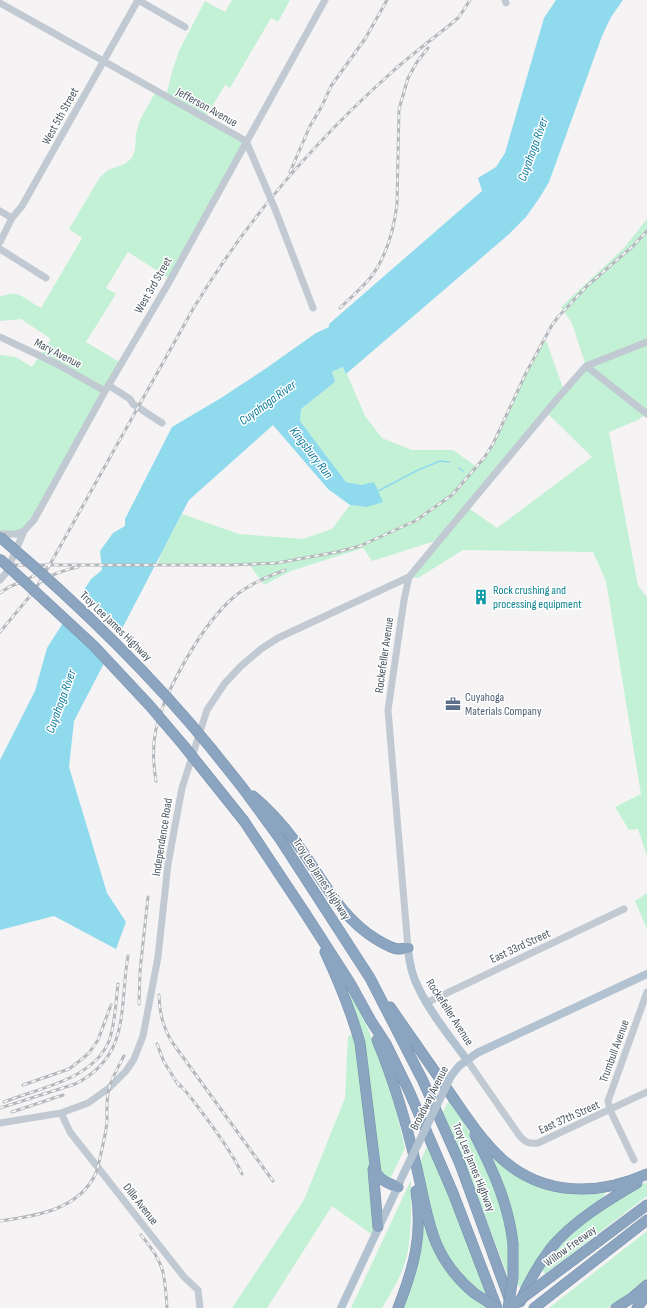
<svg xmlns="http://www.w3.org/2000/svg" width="647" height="1308" font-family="'Sofia Sans Condensed',sans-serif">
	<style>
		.green { fill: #c3f1d5; fill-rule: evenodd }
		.water { fill: #90daee }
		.pier { fill: #f5f3f3 }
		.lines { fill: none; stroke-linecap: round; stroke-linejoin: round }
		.stream { stroke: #90daee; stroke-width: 1.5 }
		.highway-casing { stroke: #7690ad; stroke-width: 11 }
		.minor { stroke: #c1cad2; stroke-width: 7 }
		.major { stroke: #b3c2d1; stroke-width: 8 }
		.highway { stroke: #8ba5c1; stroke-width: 10 }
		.rail-casing { stroke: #b5b8bd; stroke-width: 3 }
		.rail { stroke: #fff; stroke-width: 1.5; stroke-dasharray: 4.5; stroke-linecap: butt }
		.highway-bridge-casing { stroke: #7690ad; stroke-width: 11; stroke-linecap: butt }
		.minor-bridge { stroke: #c1cad2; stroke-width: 7 }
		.major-bridge { stroke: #b3c2d1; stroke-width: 8 }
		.highway-bridge { stroke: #8ba5c1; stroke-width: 10 }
		.labels { text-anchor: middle; stroke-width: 3; stroke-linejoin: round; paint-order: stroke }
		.street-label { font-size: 12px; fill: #4a5661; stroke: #fff }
		.culture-label { font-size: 12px; fill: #0d838f; stroke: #fff; text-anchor: start }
		.service-label { font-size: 12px; fill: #4e5e75; stroke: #fff; text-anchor: start }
		.water-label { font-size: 13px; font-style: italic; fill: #0c7c9b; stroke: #fff }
	</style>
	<rect width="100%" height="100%" fill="#f5f3f3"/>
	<path class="green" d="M232 0H290L278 22 271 18 230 88 225 85 205 118 246 141 170 279 128 252 106 288 116 294 86 342 121 363 24 531 0 534V355L16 357 32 367 51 339 21 319 0 321V296C6 296 11 293 16 294 23 295 34 305 41 308L82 238 69 229 100 177 108 170 125 164 132 158 135 150 136 134 140 120 156 91 166 96 172 72 179 51 205 1 225 12Z
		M647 219V413L638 420 609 432 638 586 647 597V856L638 829 629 830 615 807 641 794 606 581 593 552 463 550 418 578 409 577 438 540 372 561 363 548 291 571 264 585 249 564 158 565 160 556 182 514 239 534 303 539 332 529 350 505 367 507 361 485 346 482 300 421 301 409 335 382 332 372 344 367 365 416 382 438 412 450H453L477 467C500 440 510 405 526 374 532 362 539 351 546 340L564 391 586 366 572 323 561 307 624 248ZM546 412 592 457 497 528 467 507Z
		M647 893V929L635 901Z
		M351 994 369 1031 390 1085 405 1148 390 1179 380 1175 349 995Z
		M357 1033 372 1145 374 1236 332 1206 267 1308H232L304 1200 345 1098 348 1036Z
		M449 1100 473 1137 499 1199 509 1237V1279L462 1156 443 1112Z
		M430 1140 491 1300 477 1290 467 1281 455 1266 445 1252 434 1226 420 1162Z
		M493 1154 532 1182 607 1191 599 1202 526 1280 521 1288 517 1284V1266L490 1156Z
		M411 1180C411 1203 412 1233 407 1255 403 1274 392 1291 382 1308H351Z
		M647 1182V1196L545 1274 541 1269 546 1259 585 1222 617 1198Z
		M423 1216C429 1230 433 1246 440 1260 450 1281 469 1296 488 1308H402Z
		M647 1231V1280L642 1286 626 1298 607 1308H549Z"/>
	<path class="water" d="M556 0H623L611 17 602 36 549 182 540 197 526 217 508 235 346 374 343 367 332 372 335 382 301 409 300 421 346 482 361 485 374 482 383 502 367 507 350 505 328 489 273 425 189 500 74 721 69 767 107 893 126 922 116 949 54 916 0 930V760L35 691 47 648 91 579 102 570 100 551 113 533 125 526V519L172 427 221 398 265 369 316 333 329 327V324L482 191 478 178 496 167 505 153 544 18Z"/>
	<path class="pier" d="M81 591 123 633 106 664 62 621Z"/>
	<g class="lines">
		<path class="stream" d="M459 468 463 471
			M378 491 418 470 440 461 449 462"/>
		<g class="highway-casing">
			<path id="highway" d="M210 747 242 787 280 839 370 978 423 1081 460 1164 510 1301
				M253 796C269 809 282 824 295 841 321 875 338 916 376 939 383 943 390 948 398 949 401 949 405 948 408 948
				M305 913 350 983 371 1021 386 1044 409 1091 453 1193 497 1308
				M325 952C339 982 351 1011 360 1043L376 1173C381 1181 390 1184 398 1187
				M390 1007C409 1034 428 1062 447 1089 464 1113 480 1139 502 1159 543 1196 598 1196 647 1174
				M377 1040C394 1081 407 1125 417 1169 429 1220 430 1256 474 1293
				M475 1135C493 1170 509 1205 513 1244
				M373 1169 378 1227
				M568 1264 647 1205
				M520 1302C528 1283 538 1265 551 1248 572 1222 608 1200 637 1183
				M398 1308C414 1267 423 1235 416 1191
				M534 1308 647 1220
				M616 1308 633 1297 647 1285
				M637 1308 647 1294"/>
		</g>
		<path class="minor" d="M138 0 185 27
			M505 0 506 3
			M0 3 246 141 267 190
			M275 209 313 308
			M0 211 12 218
			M0 242 12 218 22 206 138 0
			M0 249 46 278
			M0 337 55 363 105 391
			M586 366 647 414
			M108 385 130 399 133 404 162 423
			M0 534H16L24 531
			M0 580 6 573 24 531 34 520 104 393 168 284 325 0
			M408 948 388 710 404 600 409 577 557 399 586 366 647 342
			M426 1003 624 909
			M467 1060 519 1135C525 1142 528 1144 538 1143L647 1092
			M61 1113 70 1132 184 1277 198 1290 200 1308
			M0 1123 61 1113 88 1103 109 1088 126 1071 134 1059 143 1036 158 957 168 864 182 788 207 710 225 683 241 666 261 649 278 638 409 577
			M634 1160 610 1110 608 1101 647 992"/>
		<path class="major" d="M408 948C409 962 412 976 419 989 431 1014 451 1038 467 1060
			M451 1076 459 1066 477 1053 647 974
			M341 1308 400 1182"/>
		<use href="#highway" class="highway"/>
		<g class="rail-casing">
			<path id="rail" d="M290 172 310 126 322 106 331 86 365 39 387 0
				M340 308C350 298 362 288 371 277 386 257 394 229 397 204L399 109 408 78 417 62 428 48
				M0 565H230L277 563 337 552 360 546 415 521 452 495 484 458 493 444 526 373 552 325 558 317 587 286 633 246 647 231
				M41 582C51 574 65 570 78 567
				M0 593 9 587 26 580 48 568
				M0 632 35 590 48 568 193 309C246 221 315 141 392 72 411 55 431 40 451 24L459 17 470 0
				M156 781C153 763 152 747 156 729 165 690 203 623 234 597 249 584 267 577 285 570
				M159 995C159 1012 163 1027 172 1042L273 1181
				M139 1004 140 971 148 897
				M157 1044 164 1062 179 1086
				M176 1081C188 1092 197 1106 207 1119 220 1137 233 1154 242 1174
				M23 1085 69 1069 82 1059 89 1053 98 1040 111 1005
				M4 1102C38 1088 93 1080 109 1041 115 1025 116 1001 118 984
				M0 1108 75 1084C131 1056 119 1008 128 956
				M12 1112 63 1095
				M0 1221C36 1216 79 1210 96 1173 99 1165 100 1157 102 1149 104 1140 106 1131 107 1122 107 1111 106 1100 109 1089 112 1077 118 1067 124 1056
				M141 1235C164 1262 165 1273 167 1308"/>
		</g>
		<use href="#rail" class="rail"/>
		<g class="highway-bridge-casing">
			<path id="highway-bridge" d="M0 537C76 602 147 670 210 747
				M0 559 94 646 150 706 184 746 244 821 305 913
				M474 1293 497 1308
				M508 1308 513 1277V1244
				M509 1308 568 1264"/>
		</g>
		<path class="minor-bridge" d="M267 190 275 209"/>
		<path class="major-bridge" d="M401 1179 451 1076"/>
		<use href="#highway-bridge" class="highway-bridge"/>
	</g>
	<defs>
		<g id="building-bare" transform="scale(1.2)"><path d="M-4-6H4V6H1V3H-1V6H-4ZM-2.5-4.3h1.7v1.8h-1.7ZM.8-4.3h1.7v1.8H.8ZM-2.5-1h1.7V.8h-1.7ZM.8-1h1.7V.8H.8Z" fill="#0f9aa8" stroke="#fff" stroke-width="2.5" paint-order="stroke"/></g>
		<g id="office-bare" transform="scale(1.2)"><path d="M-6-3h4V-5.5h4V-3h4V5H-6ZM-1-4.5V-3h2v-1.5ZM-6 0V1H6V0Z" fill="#5c6f8a" stroke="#fff" stroke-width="2.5" paint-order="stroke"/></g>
	</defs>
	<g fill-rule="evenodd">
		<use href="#building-bare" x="481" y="597"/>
		<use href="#office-bare" x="453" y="704"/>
	</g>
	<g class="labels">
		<g class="street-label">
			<text transform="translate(207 107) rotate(29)" y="4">Jefferson Avenue</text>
			<text transform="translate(60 116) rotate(-61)" y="4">West 5th Street</text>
			<text transform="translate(153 285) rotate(-60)" y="4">West 3rd Street</text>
			<text transform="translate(58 353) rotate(27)" y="4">Mary Avenue</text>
			<text transform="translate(116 626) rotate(44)" y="4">Troy Lee James Highway</text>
			<text transform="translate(384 655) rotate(-82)" y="4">Rockefeller Avenue</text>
			<text transform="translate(162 837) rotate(-81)" y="4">Independence Road</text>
			<text transform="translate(322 879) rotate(57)" y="4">Troy Lee James Highway</text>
			<text transform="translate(520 946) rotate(-25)" y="4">East 33rd Street</text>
			<text transform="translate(450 1012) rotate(57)" y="4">Rockefeller Avenue</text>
			<text transform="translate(614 1051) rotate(-70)" y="4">Trumbull Avenue</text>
			<text transform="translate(429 1098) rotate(-63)" y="4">Broadway Avenue</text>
			<text transform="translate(569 1117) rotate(-24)" y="4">East 37th Street</text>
			<text transform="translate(474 1167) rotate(68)" y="4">Troy Lee James Highway</text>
			<text transform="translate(141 1204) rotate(52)" y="4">Dille Avenue</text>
			<text transform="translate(570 1246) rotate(-36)" y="4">Willow Freeway</text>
		</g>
		<g class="culture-label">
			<text x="493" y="594">Rock crushing and<tspan x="493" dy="14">processing equipment</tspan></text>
		</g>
		<g class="service-label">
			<text x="465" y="701">Cuyahoga<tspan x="465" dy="14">Materials Company</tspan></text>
		</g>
		<g class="water-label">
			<text transform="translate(532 149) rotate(-70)" y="5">Cuyahoga River</text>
			<text transform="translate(267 402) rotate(-36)" y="5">Cuyahoga River</text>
			<text transform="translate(312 452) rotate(52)" y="5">Kingsbury Run</text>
			<text transform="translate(60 701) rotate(-70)" y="5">Cuyahoga River</text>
		</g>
	</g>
</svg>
